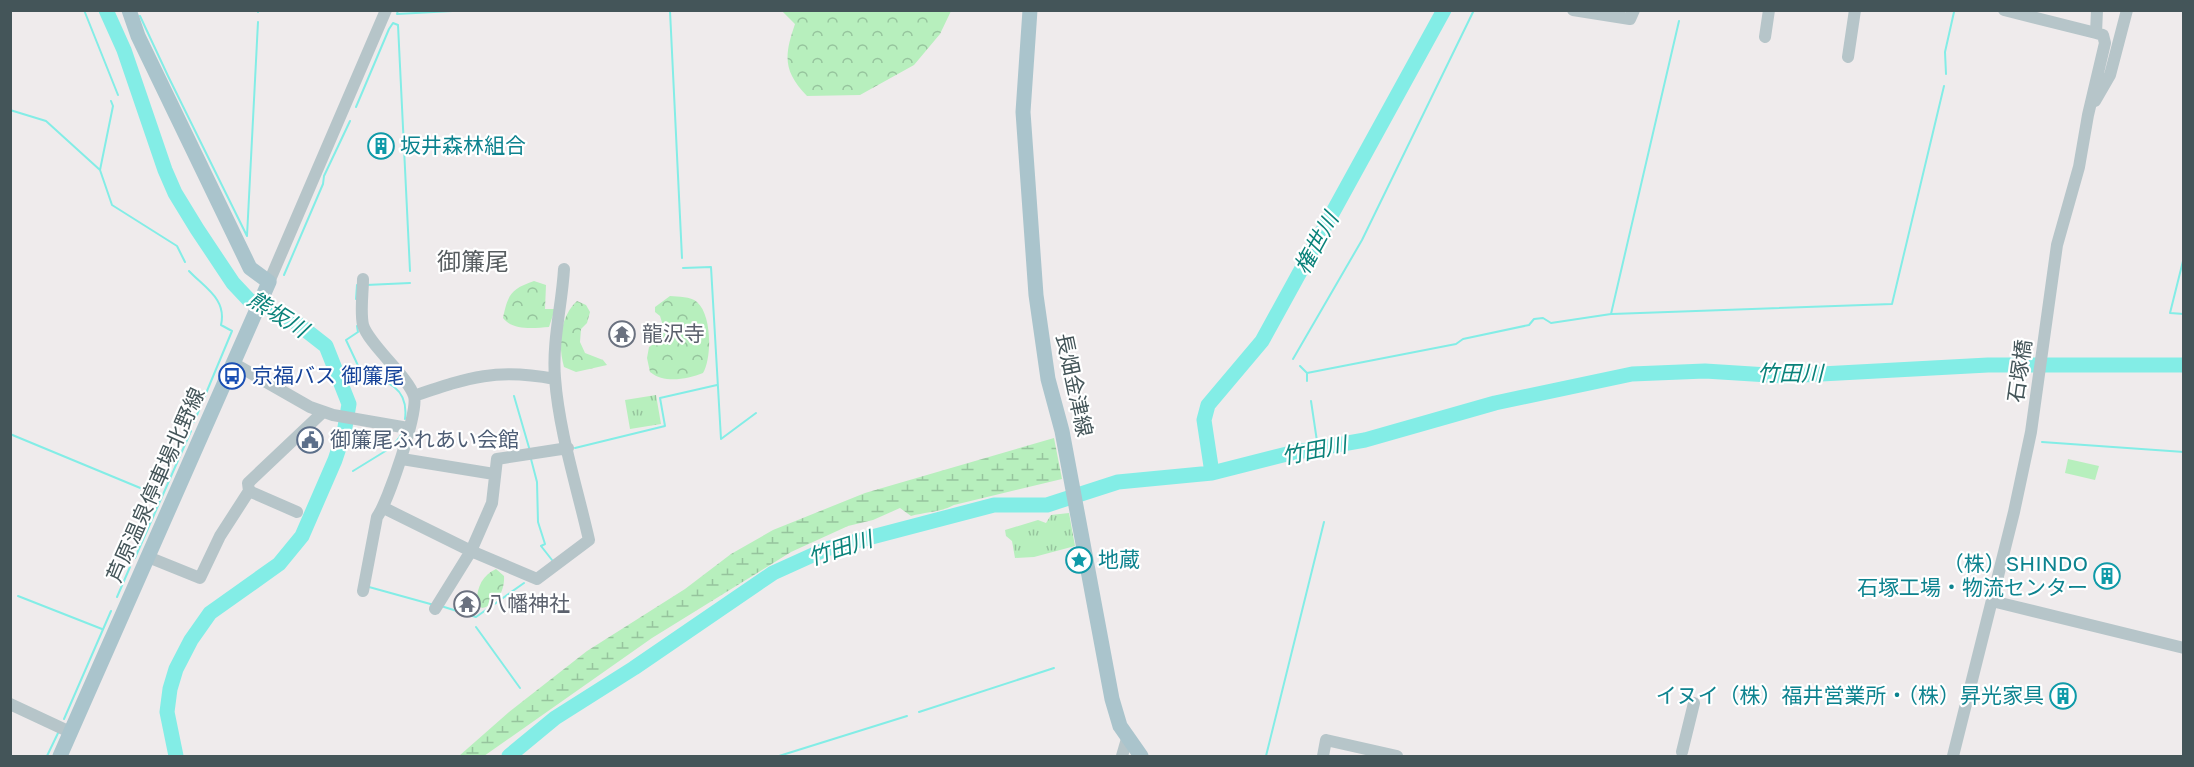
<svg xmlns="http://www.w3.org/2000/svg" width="2194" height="767" font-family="'Golos Text','Noto Sans JP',sans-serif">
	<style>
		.grass { fill: url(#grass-tufts) }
		.forest { fill: url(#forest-crowns) }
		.wetland { fill: url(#wetland-marsh) }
		.pitch { fill: #b7efbd }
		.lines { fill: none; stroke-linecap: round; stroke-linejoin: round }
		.stream { stroke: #83ede6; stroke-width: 2 }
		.river { stroke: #83ede6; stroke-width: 15 }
		.minor { stroke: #b6c5c9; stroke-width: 12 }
		.major { stroke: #aac4cc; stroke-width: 15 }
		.labels { text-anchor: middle; stroke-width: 4.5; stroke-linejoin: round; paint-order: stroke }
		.culture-label { font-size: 21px; fill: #0d838f; stroke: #fff; text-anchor: start }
		.worship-label { font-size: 21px; fill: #5b616d; stroke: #fff; text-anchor: start }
		.street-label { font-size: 21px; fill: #445559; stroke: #fff }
		.transit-label { font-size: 21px; fill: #164399; stroke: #fff; text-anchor: start }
		.service-label { font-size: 21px; fill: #4e5e75; stroke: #fff; text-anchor: start }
		.water-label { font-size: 22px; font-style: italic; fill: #0a827a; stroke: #fff }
		.quarter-label { font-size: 24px; fill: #585e61; stroke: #fff }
	</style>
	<defs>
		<pattern id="grass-tufts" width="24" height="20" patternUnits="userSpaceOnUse" patternTransform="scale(1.5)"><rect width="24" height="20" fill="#b7efbd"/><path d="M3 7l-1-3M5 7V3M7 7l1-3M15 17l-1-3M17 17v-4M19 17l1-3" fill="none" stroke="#96c49d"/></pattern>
		<pattern id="forest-crowns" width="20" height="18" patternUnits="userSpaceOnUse" patternTransform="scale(1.5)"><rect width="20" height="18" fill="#b7efbd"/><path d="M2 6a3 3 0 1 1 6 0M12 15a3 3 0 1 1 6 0" fill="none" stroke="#96c49d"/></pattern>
		<pattern id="wetland-marsh" width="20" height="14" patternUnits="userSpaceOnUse" patternTransform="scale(1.5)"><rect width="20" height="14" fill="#b7efbd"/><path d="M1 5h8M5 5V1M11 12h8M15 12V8" fill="none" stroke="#96c49d"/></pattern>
	</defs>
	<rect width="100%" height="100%" fill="#efebec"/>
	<path class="grass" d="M656 395 661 424 630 429 625 400Z
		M1069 513 1075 546 1034 557 1015 558 1012 541 1006 536 1005 530 1038 520 1046 523 1051 515Z"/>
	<path class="forest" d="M782 11H951L940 34 914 65 860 95 807 96C783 71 784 56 795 24Z
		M534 281 546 285 545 309H555L549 327C534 328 513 331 503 318 508 294 511 289 534 281Z
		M670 296C679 297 690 296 697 302 712 315 712 358 703 373 687 379 665 384 650 372L647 358 649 347 657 342 664 329 660 316 655 312V307Z
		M577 301 586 305 590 312 587 323 581 329 580 342 585 353 603 360 607 365 576 372 564 367C558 345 559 318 577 301Z
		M496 569 504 576C505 590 497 606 482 608L477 604C476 589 482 575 496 569Z"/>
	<path class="wetland" d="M1054 438 1062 479 954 505C941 512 926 512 911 516L900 508 873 520 848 526 791 552 652 638 484 756H459L509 712 587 651 685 589 731 554 773 530 865 493Z"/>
	<path class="pitch" d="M2068 459 2099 466 2095 480 2065 473Z"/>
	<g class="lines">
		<path class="stream" d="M84 10 118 95
			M398 10 397 14 471 10
			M670 11 682 258
			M258 12V10
			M140 16 168 76 247 236 258 22
			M1946 74 1945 52 1954 12
			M356 107 389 29 393 23 398 25 410 271
			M10 110 46 121 100 170 113 106 111 101
			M100 170 112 205 177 246 185 262
			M2184 257 2170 313 2184 314
			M683 268 711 267 721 439 756 413
			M189 271C205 288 227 299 221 325L232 331 194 422
			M284 275 323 184 324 176 350 121
			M366 285 410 283
			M356 299 357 285
			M1612 314 1892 304 1944 86
			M357 326 358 332 346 340 362 374C387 381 409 387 405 419
			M1293 359 1362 240 1474 10
			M1300 366 1307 373 1456 344 1463 339 1529 325 1534 319 1543 318 1551 323 1611 314 1679 21
			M1307 373V381
			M514 396 530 451
			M1311 401 1318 448
			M10 434 162 497
			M2042 442 2184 452
			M575 448 665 426 660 398 717 385
			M531 459 537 482 538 522 545 544 541 546 552 560
			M353 471 392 447 401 435
			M135 558 191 431
			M369 587 434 605
			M18 596 102 629
			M117 597 130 567
			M441 606 476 617 524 583
			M476 627 520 688
			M919 712 1054 668
			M64 719 111 611
			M47 756 59 731
			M779 756 907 716
			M1266 756 1324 522"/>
		<path class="river" d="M106 10 124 50 165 170 175 193 197 229 233 283 249 300 294 321 326 346 349 404 344 433 335 460 302 536 279 564 210 613 191 640 176 669 170 689 167 712 176 756
			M1212 473 1204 420 1208 405 1262 341 1444 10
			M509 756 555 718 634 668 773 573 826 549 994 505H1047L1118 482 1212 473 1291 453 1365 440 1495 403 1632 374 1705 371 1784 376 1988 365H2184"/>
		<path class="minor" d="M1573 10 1630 19 1634 10
			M2096 33 2097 10
			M1765 37 1769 10
			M1848 57 1855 10
			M2095 101 2110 75 2127 10
			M363 279C363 293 360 311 363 325 369 345 408 376 414 396 419 411 388 502 377 517L363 591
			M269 282 386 10
			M233 363 310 407 333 415 408 428
			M414 396C470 377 496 368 555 379
			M402 459 494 474
			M249 491 248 483 323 412
			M384 508 471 551 537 579 589 540C577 487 559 432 555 378 552 341 562 305 564 269
			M148 557 200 578 220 536 249 491 297 512
			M1992 601 2184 648
			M435 609 471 551 492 503 497 459 568 448
			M10 704 70 732
			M1682 752 1694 703
			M1122 756 1127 739
			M1323 756 1326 740 1397 756
			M1953 756 2014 512 2031 432 2057 245 2079 167 2088 115 2105 43 2103 35 2096 33 2004 10"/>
		<path class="major" d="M1030 10 1023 112 1036 295 1048 379 1062 431 1112 699 1120 726 1141 756
			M60 756 269 282 250 268 138 36 129 10"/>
	</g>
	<defs>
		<g id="building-ring" transform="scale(1.35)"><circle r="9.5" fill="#fff" stroke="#0f9aa8" stroke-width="1.5"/><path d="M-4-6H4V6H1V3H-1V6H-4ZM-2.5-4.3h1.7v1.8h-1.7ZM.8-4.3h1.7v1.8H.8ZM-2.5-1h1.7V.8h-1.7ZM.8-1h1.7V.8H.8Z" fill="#0f9aa8"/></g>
		<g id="temple-ring" transform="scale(1.35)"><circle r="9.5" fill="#fff" stroke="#6b7280" stroke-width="1.5"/><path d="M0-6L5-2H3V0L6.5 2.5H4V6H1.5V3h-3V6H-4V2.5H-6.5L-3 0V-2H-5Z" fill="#6b7280"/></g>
		<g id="bus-ring" transform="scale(1.35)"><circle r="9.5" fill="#fff" stroke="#1a4fb4" stroke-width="1.5"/><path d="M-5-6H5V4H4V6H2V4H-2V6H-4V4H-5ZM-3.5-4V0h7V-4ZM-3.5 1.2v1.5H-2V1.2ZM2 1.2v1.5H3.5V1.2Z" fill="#1a4fb4"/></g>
		<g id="civic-ring" transform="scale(1.35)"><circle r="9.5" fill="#fff" stroke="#5c6f8a" stroke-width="1.5"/><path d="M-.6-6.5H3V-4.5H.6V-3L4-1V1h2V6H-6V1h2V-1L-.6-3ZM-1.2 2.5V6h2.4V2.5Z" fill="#5c6f8a"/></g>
		<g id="sight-ring" transform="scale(1.35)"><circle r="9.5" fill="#fff" stroke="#0f9aa8" stroke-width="1.5"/><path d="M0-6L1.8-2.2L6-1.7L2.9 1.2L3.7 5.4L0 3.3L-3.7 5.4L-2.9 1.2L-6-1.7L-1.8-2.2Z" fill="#0f9aa8"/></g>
	</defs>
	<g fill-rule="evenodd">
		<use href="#building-ring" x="381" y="146"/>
		<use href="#temple-ring" x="622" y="334"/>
		<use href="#bus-ring" x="232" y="376"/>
		<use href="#civic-ring" x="310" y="440"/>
		<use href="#sight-ring" x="1079" y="560"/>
		<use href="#building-ring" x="2107" y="576"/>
		<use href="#temple-ring" x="467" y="604"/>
		<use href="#building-ring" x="2063" y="696"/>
	</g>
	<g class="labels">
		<g class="culture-label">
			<text x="400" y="153">坂井森林組合</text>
			<text x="1098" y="567">地蔵</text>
			<text x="2088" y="571" text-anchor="end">（株）SHINDO<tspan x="2088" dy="24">石塚工場・物流センター</tspan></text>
			<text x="2044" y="703" text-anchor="end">イヌイ（株）福井営業所・（株）昇光家具</text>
		</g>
		<g class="worship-label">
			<text x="642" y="341">龍沢寺</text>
			<text x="486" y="611">八幡神社</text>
		</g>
		<g class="street-label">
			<text transform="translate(2020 371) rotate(-82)" y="7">石塚橋</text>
			<text transform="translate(1074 385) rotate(78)" y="7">長畑金津線</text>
			<text transform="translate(156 485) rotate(-66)" y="7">芦原温泉停車場北野線</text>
		</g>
		<g class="transit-label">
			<text x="252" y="383">京福バス 御簾尾</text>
		</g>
		<g class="service-label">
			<text x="330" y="447">御簾尾ふれあい会館</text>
		</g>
		<g class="water-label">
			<text transform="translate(1316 243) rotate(-61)" y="8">権世川</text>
			<text transform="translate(278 314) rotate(32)" y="8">熊坂川</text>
			<text x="1790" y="381">竹田川</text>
			<text transform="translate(1314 450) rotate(-11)" y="8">竹田川</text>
			<text transform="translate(840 548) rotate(-18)" y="8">竹田川</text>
		</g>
		<g class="quarter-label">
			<text x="473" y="270">御簾尾</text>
		</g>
	</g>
	<rect width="2194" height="767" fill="none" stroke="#445559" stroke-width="24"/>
</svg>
